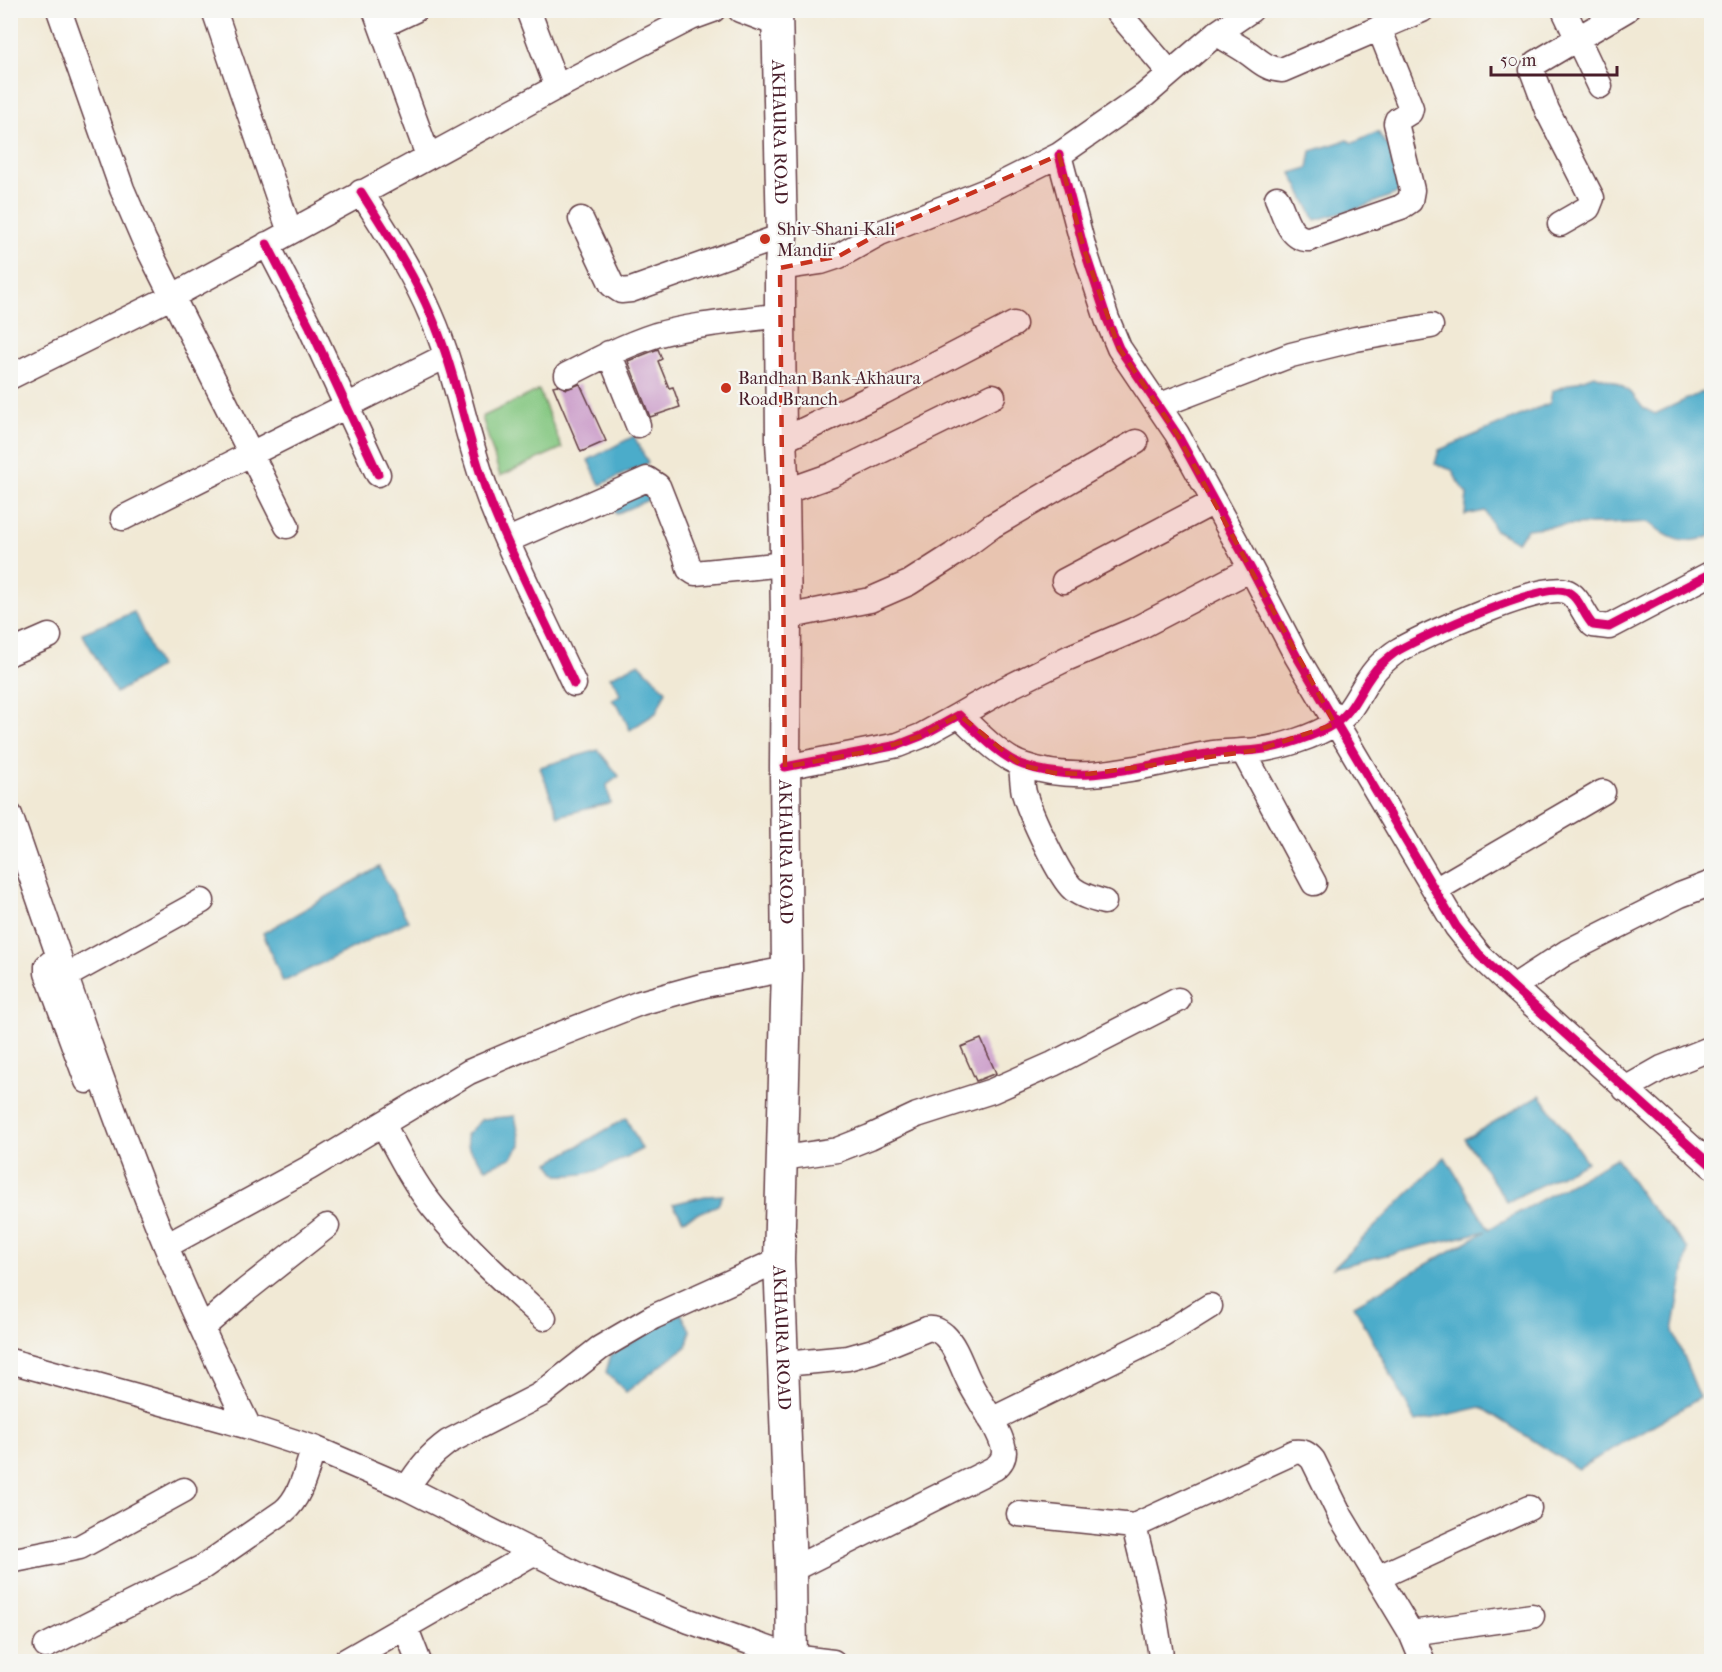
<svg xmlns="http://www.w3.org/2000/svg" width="1722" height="1672" font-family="'IM FELL French Canon',serif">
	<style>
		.green { fill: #82c67f; stroke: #667255; stroke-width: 1.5 }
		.water { fill: #4bacca; stroke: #4a667a; stroke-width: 1.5 }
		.building { fill: #cfa5cd }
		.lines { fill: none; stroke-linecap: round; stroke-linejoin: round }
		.minor-casing { stroke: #633d44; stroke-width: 27 }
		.major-casing { stroke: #633d44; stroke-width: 33 }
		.minor { stroke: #fff; stroke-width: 24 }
		.major { stroke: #fff; stroke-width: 30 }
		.cycleway-casing { stroke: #f6f6f2; stroke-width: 13 }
		.cycleway { stroke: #d6006c; stroke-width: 9 }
		.marked { fill: #c8321e; fill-opacity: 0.2; stroke: #c8321e; stroke-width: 4.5; stroke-dasharray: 12 8; stroke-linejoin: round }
		.poi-dot { fill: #c8321e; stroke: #f6f6f2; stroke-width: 2 }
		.labels { text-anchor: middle; stroke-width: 4.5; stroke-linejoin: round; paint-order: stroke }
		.street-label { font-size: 18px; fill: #4a1f2b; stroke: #f6f6f2 }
		.poi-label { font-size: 18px; fill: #4a1f2b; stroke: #f6f6f2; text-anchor: start }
	</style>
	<rect width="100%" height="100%" fill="#f6f6f2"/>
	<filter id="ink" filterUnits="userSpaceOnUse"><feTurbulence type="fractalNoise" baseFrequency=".0167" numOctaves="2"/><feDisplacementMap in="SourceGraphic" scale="12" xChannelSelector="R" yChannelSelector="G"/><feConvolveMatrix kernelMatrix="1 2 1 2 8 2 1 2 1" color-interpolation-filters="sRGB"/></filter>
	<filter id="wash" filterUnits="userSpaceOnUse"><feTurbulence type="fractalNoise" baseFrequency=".008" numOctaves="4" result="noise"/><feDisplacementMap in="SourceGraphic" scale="24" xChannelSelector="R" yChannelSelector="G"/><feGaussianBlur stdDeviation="1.35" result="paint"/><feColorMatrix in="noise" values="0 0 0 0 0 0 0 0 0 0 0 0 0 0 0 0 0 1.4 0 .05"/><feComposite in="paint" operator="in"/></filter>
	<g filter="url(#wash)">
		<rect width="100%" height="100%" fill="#f1e9d5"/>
		<path class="green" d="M539 390 562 448 500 476 482 417Z"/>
		<path class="water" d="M1378 132 1385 143 1395 151 1406 172 1398 193 1360 208 1315 220 1291 173 1308 168 1311 151 1347 140 1353 143Z
			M1594 375 1618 383 1633 395 1643 408 1655 414 1711 388V536C1681 546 1673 541 1648 522 1607 525 1568 523 1527 529L1517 542 1495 530 1485 511 1465 515 1467 494 1458 482 1452 470 1435 464 1439 450 1550 403 1552 391Z
			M634 436 648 463 600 485 588 460Z
			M650 470 662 494 616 514 603 491Z
			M134 612 159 667 116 693 82 633Z
			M639 663 666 691 656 713 630 730 619 707 612 700 620 695 617 686 610 677Z
			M598 750 619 776 607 785 610 803 558 816 540 767Z
			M379 867 408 921 283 982 263 933Z
			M1540 1095 1587 1162 1507 1202 1465 1139Z
			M515 1116 521 1145 511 1158 486 1168 469 1149 466 1135 482 1119Z
			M626 1118 642 1149C610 1165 595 1177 558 1175L549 1163Z
			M1445 1157 1489 1229 1616 1158 1644 1199 1688 1249 1673 1331 1700 1398 1578 1469 1481 1407 1416 1422 1354 1305 1486 1231 1333 1268Z
			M723 1195 718 1205 683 1220 673 1204 705 1196Z
			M681 1313 690 1330 687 1346 626 1392 606 1372 611 1355Z"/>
		<g id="blocks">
			<path class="building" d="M658 349 662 359 658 361 669 388 673 387 680 407 650 417 628 361Z
				M580 384 606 441 581 452 553 386 557 385 567 389Z
				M981 1039 996 1073 976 1081 961 1047Z"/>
		</g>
	</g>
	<g filter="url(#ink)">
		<use href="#blocks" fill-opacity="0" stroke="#633d44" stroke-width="1.5"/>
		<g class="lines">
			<g class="minor-casing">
				<path id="minor" d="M59 10 122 189 144 240 287 526
					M214 10 290 232
					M375 10 428 156
					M528 10 557 87
					M740 10 777 24
					M1116 10 1170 73
					M1564 10 1600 86
					M381 26 415 10
					M1217 33C1226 40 1237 45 1247 52 1259 60 1266 69 1282 70L1422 10
					M1059 155 1084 249 1107 319 1119 348 1177 434 1251 569 1297 657 1456 926 1479 955 1513 987 1712 1166
					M361 192C386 232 413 272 431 315 458 376 467 444 492 506 516 566 547 625 574 684
					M1277 198C1284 213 1289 240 1309 239L1401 207 1410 201 1412 190 1396 123 1397 120 1410 112 1411 108 1379 28
					M581 219 612 285 621 291 631 290 782 236
					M1560 224 1588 208 1592 198 1547 110 1532 70 1536 63 1626 10
					M267 244 310 327 378 474
					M780 268 821 262 839 256 880 233 991 189 1059 155 1145 95 1217 33 1251 10
					M609 353 638 425
					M567 375C596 360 625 345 656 335 696 324 739 321 780 315
					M10 377 171 297 557 87 691 18 713 10
					M1158 406 1291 355 1356 339 1431 326
					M781 441 883 392 1014 324
					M784 492 832 475 993 396
					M123 518 446 356
					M508 540 647 479 658 486 686 557 689 569 695 573 785 564
					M1064 581 1214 502
					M786 617 870 600 909 583 953 555 992 526 1136 442
					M10 653 49 636
					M959 715 1003 690 1068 658 1134 630 1251 569
					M1243 751 1314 883
					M1021 765C1022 774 1022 784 1024 793 1030 813 1059 877 1073 889 1082 896 1093 899 1104 902
					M785 767 898 745 921 736 959 715C976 731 1001 758 1023 765 1084 787 1146 764 1207 754 1223 751 1240 752 1257 750 1279 748 1316 736 1334 724 1356 711 1362 681 1381 664 1387 659 1393 653 1399 650 1424 635 1541 583 1565 591 1579 595 1583 615 1593 625L1609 627 1712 573
					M10 815C60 959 108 1104 166 1246 191 1307 220 1368 249 1427
					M1435 890 1603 792
					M59 956 47 966V973L87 1081
					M66 976 202 901
					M1513 987 1567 952 1680 895 1712 883
					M1625 1089 1662 1068 1712 1048
					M383 1124C398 1152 413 1182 433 1207 466 1248 505 1283 544 1318
					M782 1158 837 1150 870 1137 917 1115 992 1091 1053 1064 1178 1000
					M166 1246 309 1168 469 1072 525 1048 640 1003 705 985 787 969
					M202 1328 245 1291 327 1226
					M10 1361 249 1427 314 1448 407 1488 582 1577 689 1621 792 1657 833 1662
					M784 1364 848 1358 873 1351 927 1329C934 1328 938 1330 944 1335 957 1347 962 1369 971 1385 979 1401 1004 1435 1004 1452 1004 1459 1000 1464 995 1468L791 1570
					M991 1420 1162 1336 1210 1306
					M407 1488C419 1469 430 1455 448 1442L540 1395 600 1348 653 1317 779 1260
					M1019 1514 1134 1526 1294 1452C1303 1451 1307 1453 1313 1460L1341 1517 1411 1633 1423 1662
					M1134 1526 1152 1600 1162 1662
					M10 1561 80 1547 184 1490
					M1379 1577 1529 1508
					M405 1626 419 1662
					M1411 1633 1532 1616
					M46 1646 203 1567 284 1511C302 1496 306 1469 314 1448
					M344 1662 535 1552"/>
			</g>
			<g class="major-casing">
				<g id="major">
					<path id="s1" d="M777 10 782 236 780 268V315L781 441 784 492 786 617 785 767 787 969 779 1260 791 1570 792 1662"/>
				</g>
			</g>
			<use href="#minor" class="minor"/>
			<use href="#major" class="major"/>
			<g class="cycleway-casing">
				<path id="cycleway" d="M1059 155 1084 249 1107 319 1119 348 1177 434 1251 569 1297 657 1456 926 1479 955 1513 987 1712 1166
					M361 192C386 232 413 272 431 315 458 376 467 444 492 506 516 566 547 625 574 684
					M267 244 310 327 378 474
					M785 767 898 745 921 736 959 715C976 731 1001 758 1023 765 1084 787 1146 764 1207 754 1223 751 1240 752 1257 750 1279 748 1316 736 1334 724 1356 711 1362 681 1381 664 1387 659 1393 653 1399 650 1424 635 1541 583 1565 591 1579 595 1583 615 1593 625L1609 627 1712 573"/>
			</g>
			<use href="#cycleway" class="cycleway"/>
		</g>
	</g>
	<path class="marked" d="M1059 155 1084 249 1119 348 1177 434 1335 724 1258 750 1089 774 1054 773 1021 765 959 715 921 736 876 750 785 767 780 268 839 256 880 233Z"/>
	<g class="poi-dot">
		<circle cx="765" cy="239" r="6"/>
		<circle cx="726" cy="388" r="6"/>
	</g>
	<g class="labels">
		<g class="street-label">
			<text dy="6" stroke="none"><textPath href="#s1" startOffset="122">AKHAURA ROAD</textPath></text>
			<text dy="6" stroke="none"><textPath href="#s1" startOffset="842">AKHAURA ROAD</textPath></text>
			<text dy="6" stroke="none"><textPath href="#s1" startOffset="1328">AKHAURA ROAD</textPath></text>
		</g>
		<g class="poi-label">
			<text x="777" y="235">Shiv-Shani-Kali<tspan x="777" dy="21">Mandir</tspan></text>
			<text x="738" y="384">Bandhan Bank-Akhaura<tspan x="738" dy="21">Road Branch</tspan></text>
		</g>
	</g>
	<rect width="1722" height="1672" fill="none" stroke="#f6f6f2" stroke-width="36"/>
	<path d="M1491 66v9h126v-9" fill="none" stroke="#4a1f2b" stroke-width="3"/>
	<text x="1500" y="66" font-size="18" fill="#4a1f2b" stroke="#f6f6f2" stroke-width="4.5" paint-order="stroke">50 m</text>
</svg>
